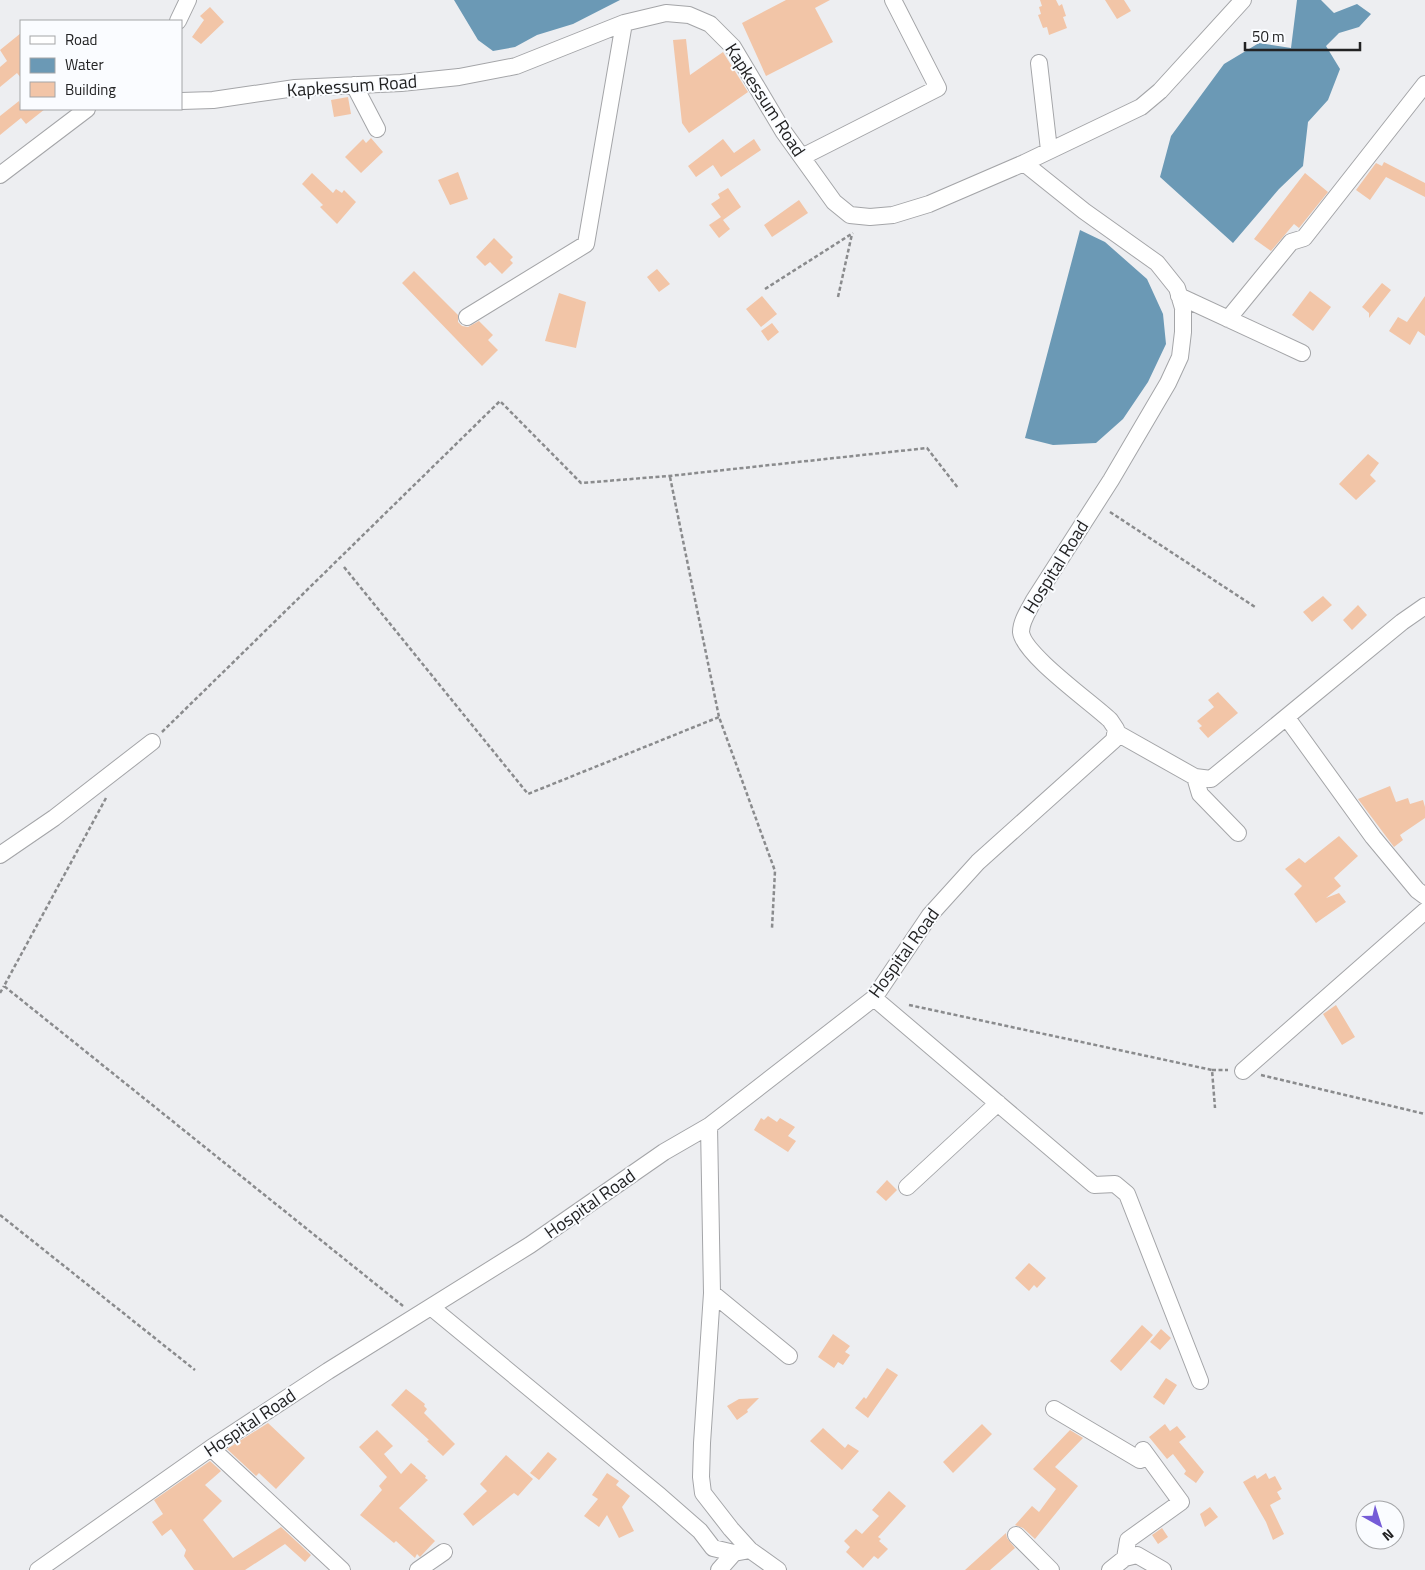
<svg xmlns="http://www.w3.org/2000/svg" width="1425" height="1570" font-family="'Titillium Web',sans-serif">
	<style>
		.water { fill: #6b99b5 }
		.building { fill: #f2c5a7 }
		.lines { fill: none; stroke-linecap: round; stroke-linejoin: round }
		.minor-casing { stroke: #a4a5a8; stroke-width: 18 }
		.path { stroke: #8a8b8d; stroke-width: 2.5; stroke-dasharray: 4 2.5; stroke-linecap: butt }
		.minor { stroke: #fff; stroke-width: 16 }
		.labels { text-anchor: middle; stroke-width: 4; stroke-linejoin: round; paint-order: stroke }
		.street-label { font-size: 18px; fill: #222223; stroke: #fafcff }
	</style>
	<rect width="100%" height="100%" fill="#edeef1"/>
	<path class="water" d="M454 0H620L573 24 537 35 515 47 493 51 478 40Z
		M1297 0H1321L1334 13 1357 4 1371 14 1359 27 1339 33 1326 46 1340 69 1328 100 1308 122 1303 166 1279 189 1233 243 1160 177 1171 136 1224 64 1259 43 1291 48Z
		M1080 230 1105 242 1147 279 1163 314 1166 344 1148 382 1123 419 1096 443 1053 445 1025 438Z"/>
	<path class="building" d="M786 0H830L815 8 833 42 766 76 742 23Z
		M1040 0H1056L1059 6 1062 4 1066 16 1063 17 1067 28 1049 35 1047 27 1043 28 1038 15 1041 14 1039 7 1042 6Z
		M1105 0H1124L1131 11 1117 19Z
		M210 7 224 22 201 44 192 37 204 20 200 16Z
		M21 33V78L17 73 0 87V67L7 61 0 50Z
		M686 39 690 75 723 52 748 92 689 133 682 123 673 40Z
		M348 97 351 114 334 117 331 100Z
		M19 101 21 109H45L26 124 21 118 0 135V116Z
		M371 138 383 152 361 173 345 157 363 139 366 143Z
		M723 139 734 153 754 139 761 150 721 177 713 165 696 177 688 166Z
		M1384 162 1425 183V197L1386 177 1370 200 1356 190 1376 163 1382 166Z
		M458 172 468 199 450 205 438 180Z
		M312 173 333 193 336 189 342 193 344 190 356 202 337 224 320 207 323 205 302 184Z
		M1305 173 1328 192 1299 228 1294 224 1271 251 1254 239Z
		M728 188 741 207 723 220 730 229 719 238 709 225 721 217 711 204 720 198 718 194Z
		M799 200 808 213 772 237 764 225Z
		M494 238 513 257 510 260 513 263 502 274 490 262 485 266 476 257Z
		M657 269 670 284 659 292 647 277Z
		M414 271 458 315V322L462 326 468 327 479 321 493 335 488 340 498 350 482 366 402 283Z
		M1382 283 1391 290 1369 318V313L1362 307Z
		M1310 291 1331 307 1313 331 1292 315Z
		M559 293 586 302 576 348 545 341Z
		M762 296 777 314 761 327 746 309Z
		M1425 296V336L1418 331 1410 345 1389 331 1398 317 1407 322Z
		M772 323 779 332 768 341 761 331Z
		M1368 454 1379 463 1370 475 1376 481 1356 500 1339 484Z
		M1323 596 1332 605 1312 622 1303 612Z
		M1358 605 1367 615 1352 630 1343 620Z
		M1218 692 1238 713 1208 738 1199 728 1202 726 1197 721 1214 707 1208 700Z
		M1390 786 1396 802 1408 798 1410 804 1423 800 1425 807V818L1400 835 1403 840 1394 847 1358 799Z
		M1339 836 1358 856 1334 878 1341 886 1326 898 1339 893 1346 902 1316 923 1294 894 1302 886 1285 869 1299 858 1305 863Z
		M1336 1005 1355 1037 1342 1045 1323 1014Z
		M768 1116 777 1122 780 1118 795 1127 788 1136 796 1141 788 1152 754 1130 761 1118 764 1120Z
		M887 1180 897 1190 886 1201 876 1192Z
		M1029 1263 1046 1278 1037 1288 1034 1285 1029 1291 1015 1278Z
		M1142 1325 1153 1335 1121 1371 1110 1361Z
		M1161 1329 1171 1338 1160 1350 1150 1342Z
		M833 1334 850 1346 845 1352 850 1355 843 1365 838 1362 834 1368 818 1357Z
		M887 1368 898 1375 868 1418 855 1408 864 1397 866 1399Z
		M1166 1378 1177 1385 1164 1405 1153 1397Z
		M406 1389 425 1404 424 1406 427 1409 424 1413 455 1444 443 1456 427 1441 429 1440 391 1405Z
		M759 1398 747 1410 748 1412 737 1420 727 1406 739 1399Z
		M268 1423 305 1458 276 1489 259 1473 256 1476 227 1449Z
		M982 1424 992 1434 953 1473 943 1462Z
		M1165 1424 1170 1431 1177 1426 1186 1437 1179 1442 1204 1472 1196 1483 1184 1474 1186 1471 1173 1454 1167 1459 1149 1437Z
		M823 1428 845 1448 848 1444 859 1451 842 1470 810 1441Z
		M377 1430 393 1446 384 1454 401 1474 411 1463 426 1476 425 1478 428 1480 399 1508 435 1541 420 1557 417 1554 415 1558 396 1541 394 1543 360 1515 382 1490 379 1486 387 1477 359 1447Z
		M1070 1430 1083 1438 1055 1467 1078 1486 1035 1539 1023 1528 1015 1525 1032 1506 1039 1512 1056 1489 1033 1469Z
		M548 1452 557 1459 539 1480 530 1473Z
		M506 1455 533 1479 518 1496 514 1493 473 1526 463 1514 487 1491 480 1484Z
		M210 1461 221 1471 205 1485 222 1501 203 1520 233 1558 281 1527 311 1555 305 1562 285 1544 245 1570H194L184 1556 186 1550 171 1529 162 1536 152 1522 163 1514 154 1500Z
		M607 1473 619 1481 616 1485 630 1496 622 1507 634 1531 619 1538 607 1515 599 1527 584 1516 598 1499 592 1495Z
		M1266 1473 1269 1479 1275 1476 1282 1489 1277 1492 1281 1499 1270 1505 1284 1534 1273 1540 1266 1522 1243 1482 1255 1475 1257 1479Z
		M889 1491 906 1506 878 1537 881 1539 879 1541 888 1549 878 1559 874 1556 863 1568 846 1552 850 1547 844 1541 856 1529 862 1534 879 1516 872 1510Z
		M1210 1507 1218 1517 1205 1527 1200 1514Z
		M1162 1528 1168 1537 1158 1544 1152 1535Z
		M1006 1533 1007 1538 1015 1548 990 1570H965Z"/>
	<g class="lines">
		<g class="minor-casing">
			<path id="minor" d="M178 21 188 0
				M1039 63 1049 150
				M354 85 377 129
				M181 101 213 100 295 88 401 83 459 77 516 66 624 23 666 13 689 15 710 24 733 47 783 131 834 202 850 215 870 217 893 215 929 204 1024 163 1141 107 1160 91 1243 0
				M802 157 938 88 893 0
				M0 175 87 109
				M1179 296 1302 353
				M467 317 586 244 624 23
				M1228 319 1291 242 1304 238 1425 84
				M1287 718 1373 837 1417 890 1425 896
				M1117 733 1195 777 1211 779 1402 622 1425 606
				M1195 777 1200 794 1238 833
				M0 855 54 818 152 742
				M874 998 1094 1185 1115 1184 1127 1194 1200 1381
				M1243 1071 1425 911
				M709 1126 712 1293 702 1443 701 1477 703 1493 731 1529 750 1550 778 1570
				M907 1187 998 1103
				M712 1293 789 1356
				M431 1307 660 1496 700 1531 713 1548 734 1553 750 1550
				M1054 1409 1140 1460 1148 1457
				M211 1448 342 1570
				M1016 1535 1051 1570
				M1125 1558 1128 1540 1181 1502 1143 1450
				M38 1570 211 1448 328 1371 530 1245 664 1152 709 1126 874 998 930 915 978 862 1114 740 1116 729 1110 720C1091 702 1023 654 1021 632 1021 621 1029 610 1034 600L1111 480 1168 383 1180 357 1183 332V308L1177 288 1157 263 1084 211 1024 163
				M418 1570 444 1552
				M719 1570 734 1553
				M1110 1570 1125 1558 1137 1555 1163 1570"/>
		</g>
		<path class="path" d="M765 289 853 233
			M838 297 852 234
			M670 477 719 717 775 871 772 928
			M1110 512 1255 607
			M344 567 528 794 719 717
			M162 732 500 401 581 483 669 476 927 448 958 488
			M106 798 4 986 403 1306
			M0 993 4 986
			M909 1005 1212 1070 1215 1108
			M1212 1070H1228
			M1261 1075 1425 1114
			M0 1215 195 1370"/>
		<use href="#minor" class="minor"/>
	</g>
	<g class="labels">
		<g class="street-label">
			<text transform="translate(352 86) rotate(-4)" y="6">Kapkessum Road</text>
			<text transform="translate(765 100) rotate(57)" y="6">Kapkessum Road</text>
			<text transform="translate(1056 567) rotate(-58)" y="6">Hospital Road</text>
			<text transform="translate(904 953) rotate(-54)" y="6">Hospital Road</text>
			<text transform="translate(590 1204) rotate(-35)" y="6">Hospital Road</text>
			<text transform="translate(250 1423) rotate(-34)" y="6">Hospital Road</text>
		</g>
	</g>
	<rect x="20" y="20" width="162" height="90" fill="#fafcff" stroke="#a4a5a7"/>
	<rect x="30" y="36" width="25" height="8" fill="#ffffff" stroke="#a4a5a7"/>
	<text x="65" y="45" font-size="15" fill="#222223">Road</text>
	<rect x="30" y="58" width="25" height="15" fill="#6b99b5" stroke="#a4a5a7"/>
	<text x="65" y="70" font-size="15" fill="#222223">Water</text>
	<rect x="30" y="82" width="25" height="15" fill="#f2c5a7" stroke="#a4a5a7"/>
	<text x="65" y="95" font-size="15" fill="#222223">Building</text>
	<g transform="translate(1380 1525) rotate(141)"><circle r="24" fill="#fafcff" stroke="#a4a5a7"/>
	<path d="M0-4L9 19L0 12L-9 19Z" fill="#755cd7"/>
	<text y="-8" font-size="14" font-weight="bold" text-anchor="middle" fill="#222223">N</text>
	</g>
	<path d="M1245 42v8h115v-8" fill="none" stroke="#222223" stroke-width="2.5"/>
	<text x="1252" y="42" font-size="15" fill="#222223" stroke="#fafcff" stroke-width="4" paint-order="stroke">50 m</text>
</svg>
